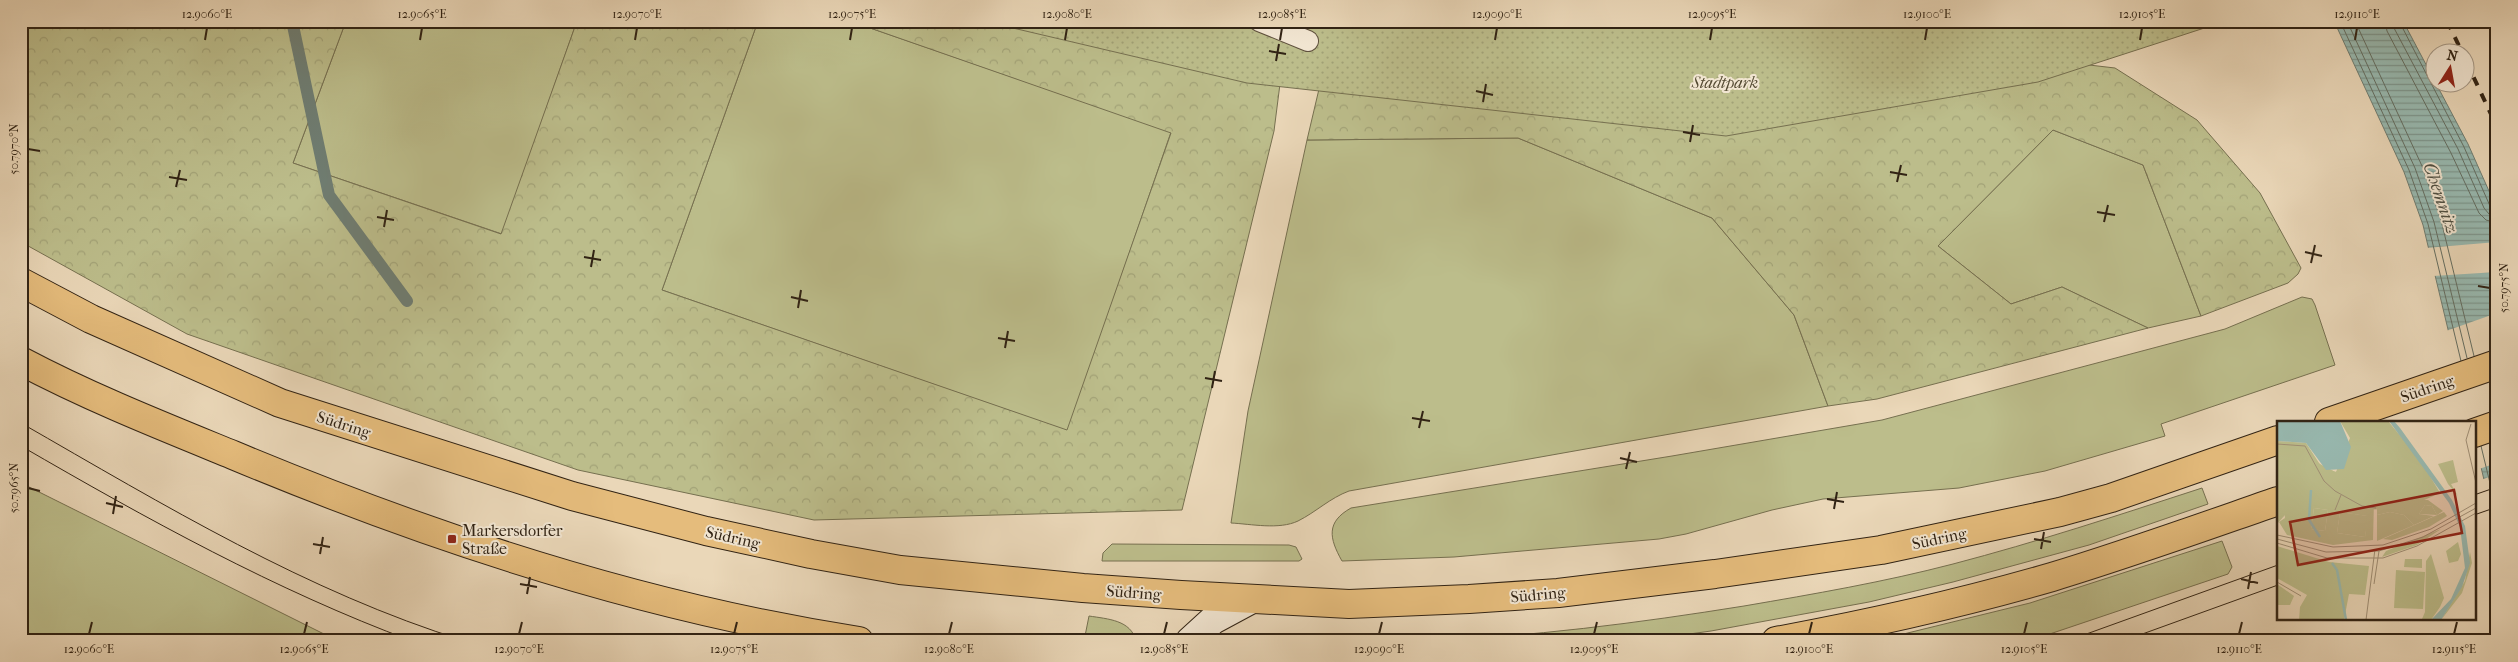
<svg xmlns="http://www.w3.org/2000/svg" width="2518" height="662" font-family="'IM FELL French Canon',serif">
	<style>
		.grass { fill: #bcbd8b; stroke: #767050 }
		.forest { fill: url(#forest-crowns); stroke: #767050 }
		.park { fill: url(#park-dots); stroke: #767050 }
		.water { fill: url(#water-rules); stroke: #6f7d72 }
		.pier { fill: #ead7b8 }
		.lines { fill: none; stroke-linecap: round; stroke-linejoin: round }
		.shore { stroke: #646e62; stroke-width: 1 }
		.stream { stroke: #6f7d72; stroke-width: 12 }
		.lane-casing { stroke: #5f503d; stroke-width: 22 }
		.secondary-casing { stroke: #312314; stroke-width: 30 }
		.primary-casing { stroke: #312314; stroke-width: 30 }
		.lane { stroke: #f1e5d1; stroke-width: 20 }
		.secondary { stroke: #f1e5d1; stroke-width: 28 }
		.primary { stroke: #e5bc7c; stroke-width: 28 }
		.tram { stroke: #312314; stroke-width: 1 }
		.rail { stroke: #312314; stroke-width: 4; stroke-dasharray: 9 9; stroke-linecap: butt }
		.ticks { fill: none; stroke: #312314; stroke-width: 2 }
		.poi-dot { fill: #8f2418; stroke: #f1e5d1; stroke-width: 2 }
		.labels { text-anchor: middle; stroke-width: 4; stroke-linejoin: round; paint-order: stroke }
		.park-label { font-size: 16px; font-style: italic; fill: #544a32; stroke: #f1e5d1 }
		.street-label { font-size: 16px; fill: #312314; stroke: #f1e5d1 }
		.poi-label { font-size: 16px; fill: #312314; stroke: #f1e5d1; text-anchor: start }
		.water-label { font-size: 18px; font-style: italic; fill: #505043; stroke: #f1e5d1 }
		.inset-river { fill: none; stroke: #98b9b0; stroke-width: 2.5 }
		.inset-road { fill: none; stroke: #a08f76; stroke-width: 1 }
		.view { fill: #8f2418; fill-opacity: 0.15; stroke: #8f2418; stroke-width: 2.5 }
		.inset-edge { fill: none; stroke: #312314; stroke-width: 2.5 }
		.neatline { fill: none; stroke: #312314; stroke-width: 2 }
		.ticks-label { font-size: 12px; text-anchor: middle; fill: #312314 }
	</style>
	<defs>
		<pattern id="forest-crowns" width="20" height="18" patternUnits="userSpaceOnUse" patternTransform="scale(1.25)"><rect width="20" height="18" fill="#bcbd8b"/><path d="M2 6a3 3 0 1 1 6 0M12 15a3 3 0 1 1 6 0" fill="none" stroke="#a2a277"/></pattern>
		<pattern id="park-dots" width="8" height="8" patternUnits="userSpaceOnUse" patternTransform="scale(1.25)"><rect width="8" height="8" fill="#bcbd8b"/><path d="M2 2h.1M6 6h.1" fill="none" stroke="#a2a277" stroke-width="1.8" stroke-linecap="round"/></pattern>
		<pattern id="water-rules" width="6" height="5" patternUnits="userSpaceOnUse" patternTransform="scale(1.25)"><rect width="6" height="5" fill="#98b9b0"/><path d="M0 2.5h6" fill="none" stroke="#7d968e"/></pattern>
	</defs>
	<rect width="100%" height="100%" fill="#ead7b8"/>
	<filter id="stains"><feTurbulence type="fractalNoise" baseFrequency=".004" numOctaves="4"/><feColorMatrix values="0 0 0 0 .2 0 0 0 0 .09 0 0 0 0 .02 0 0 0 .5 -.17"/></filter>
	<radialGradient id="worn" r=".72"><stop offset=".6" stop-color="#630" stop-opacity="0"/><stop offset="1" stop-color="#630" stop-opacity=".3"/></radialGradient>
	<path class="grass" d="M346 21H577L502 234 293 163Z
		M758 21H850L1171 132 1068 431 662 290Z
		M2053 130 2143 165 2201 316 2148 328 2062 287 2011 304 1938 246Z
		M1518 138 1712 218 1794 315 1828 406 1349 491C1330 498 1316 512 1298 521 1279 530 1251 524 1231 523L1248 411 1307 140Z
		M2302 297 2312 299 2315 305 2335 365 2161 424 2165 436 2045 471 1959 488 1823 499 1772 510 1686 534 1659 539 1454 557 1342 561C1329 538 1326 522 1351 508L1672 456 1882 420 2225 329Z
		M21 483 338 641H21Z
		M2202 488 2208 504 2089 545 1953 582 1869 602 1711 631 1639 641H1422C1530 637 1638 623 1744 606 1814 594 1884 582 1953 564 2037 542 2119 515 2202 488Z
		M2222 541 2232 567 2228 574 2029 641H1875L2030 603Z
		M1112 544 1289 545 1296 547 1302 559 1299 561H1102L1103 553Z
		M1089 616C1108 619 1131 620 1136 641H1084Z"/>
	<path class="forest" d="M21 21H346L293 163 501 234 577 21H758L662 290 1067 430 1171 133 850 21H1288L1274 131 1182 510 814 520 578 470 187 334 21 242Z
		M1335 21 2072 63 2115 68 2197 120 2260 193 2301 268 2298 274 2288 283 2201 316 2143 165 2053 130 1938 246 2011 304 2062 287 2148 328 1877 399 1828 406 1794 315 1712 218 1518 138 1307 140Z"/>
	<path class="park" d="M983 21H2226L2038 82 1726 136 1247 83Z"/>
	<path class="water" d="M2334 21H2403L2468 144 2497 209V534L2423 225 2404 172Z"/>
	<path class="pier" d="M2497 242V272L2433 276 2426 248Z
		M2497 313V463L2479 469 2474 449V422H2468L2446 331Z
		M2497 474V533L2494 534 2481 480Z"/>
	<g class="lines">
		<path class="shore" d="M2340 21 2409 170 2428 224 2461 361
			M2347 21 2415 168 2434 222 2467 358
			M2355 21 2422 166 2441 220 2474 356
			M2385 21 2387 31 2451 153 2479 213 2486 220 2497 223
			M2393 21 2394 28 2458 149 2484 208 2489 214 2497 215
			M2399 21 2464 147 2490 206 2497 209
			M2481 446 2497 512"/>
		<path class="stream" d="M292 21 329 195 407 301"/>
		<g class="lane-casing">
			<path id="lane" d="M1259 21 1308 41"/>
		</g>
		<g class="secondary-casing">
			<path id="secondary" d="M1190 641 1213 620 1252 599"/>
		</g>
		<g class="primary-casing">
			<path id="primary" d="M21 282 91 319 280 403 572 496 706 531 811 554 900 570 1083 588 1181 595 1349 604 1469 599 1558 593 1715 574 1881 550 2060 512 2111 498 2278 440
				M21 361C89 397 162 426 233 455 434 539 644 608 859 641
				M2329 422 2497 364
				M2474 433 2497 425
				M1776 641C1869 624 1962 603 2052 577 2128 554 2203 527 2278 501"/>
		</g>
		<use href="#lane" class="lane"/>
		<use href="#secondary" class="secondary"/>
		<use href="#primary" class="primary"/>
		<path class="tram" d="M21 423C164 505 307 592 465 641
			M21 446C147 519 275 590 412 641
			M2474 495 2497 487
			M2474 515 2497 507
			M2067 641 2278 565
			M2123 641 2278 585"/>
		<path class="rail" d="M2447 21 2462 52
			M2466 61 2497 127"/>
	</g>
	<path class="ticks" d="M205 40 207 28M420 40 422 28M635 40 637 28M850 40 852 28M1065 40 1067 28M1280 40 1282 28M1495 40 1497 28M1710 40 1712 28M1925 40 1927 28M2140 40 2142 28M2355 40 2357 28M1269 51 1286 54M1276 61 1279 44M1476 91 1493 95M1483 102 1486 84M1683 132 1700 135M1690 142 1693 125M28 149 40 151M1890 172 1907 175M169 177 187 180M1897 182 1901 165M176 187 180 170M2097 212 2115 215M377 217 394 220M2104 222 2108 205M384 227 387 210M2305 252 2322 256M584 257 601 260M2311 263 2315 245M591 267 594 250M2478 286 2490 288M791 297 808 301M798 308 801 290M998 338 1015 341M1005 348 1008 331M1205 378 1222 381M1212 388 1215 371M1412 418 1430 421M1419 428 1423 411M1620 458 1637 462M1626 469 1630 452M28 488 40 491M1827 499 1844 502M106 503 123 507M1834 509 1837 492M113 514 116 496M2034 539 2051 542M313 544 330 547M2041 549 2044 532M320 554 323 537M2241 579 2258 583M520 584 537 587M2248 589 2251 572M527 594 530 577M89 634 92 622M304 634 307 622M519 634 522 622M734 634 737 622M949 634 952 622M1164 634 1167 622M1379 634 1382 622M1594 634 1597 622M1809 634 1812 622M2024 634 2027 622M2239 634 2242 622M2454 634 2457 622"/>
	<rect class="poi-dot" x="447" y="534" width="10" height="10" rx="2.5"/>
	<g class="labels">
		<g class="park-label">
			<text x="1725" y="88">Stadtpark</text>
		</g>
		<g class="street-label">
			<text transform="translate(2427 388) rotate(-19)" y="6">Südring</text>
			<text transform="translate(344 424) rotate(18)" y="6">Südring</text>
			<text transform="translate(733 537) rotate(13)" y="6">Südring</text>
			<text transform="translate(1939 538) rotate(-12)" y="6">Südring</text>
			<text transform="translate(1134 592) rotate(4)" y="6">Südring</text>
			<text transform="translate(1538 594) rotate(-5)" y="6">Südring</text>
		</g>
		<g class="poi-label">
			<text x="462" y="536">Markersdorfer<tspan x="462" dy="18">Straße</tspan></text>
		</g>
		<g class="water-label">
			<text transform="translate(2441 198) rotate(71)" y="6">Chemnitz</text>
		</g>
	</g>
	<g transform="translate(2277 421)">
		<rect width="199" height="199" fill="#ead7b8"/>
		<path d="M148 84 155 85 160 94 142 93ZM37 87 51 89 48 110 34 108ZM63 91 91 95 88 116 60 112ZM113 91 127 94 137 104 100 120V94ZM167 91 170 95 152 106 115 119 106 118ZM164 108 140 124 105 136 109 130ZM0 125 52 141 92 145 88 174 72 173 67 199H22L23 186 30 174 0 157ZM128 138H145V147L127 146ZM119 149 148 151 146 188 117 187ZM0 163 17 175 13 184H0Z" fill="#bcbd8b"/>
		<path d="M0 20 58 51 64 49 97 80 96 119 56 124 10 114 2 101 8 97ZM37 87 51 89 48 110 34 108ZM63 91 90 95 88 116 60 112ZM100 78 151 79 166 90 160 94 155 85 148 84 142 93 157 95 137 104 127 94 113 91 100 94ZM193 131 195 142 185 172 164 199 188 160ZM154 133 167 177 163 186 154 199H112L145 198 148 191 149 140Z" fill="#bcbd8b" fill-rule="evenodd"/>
		<path d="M63 0H111L144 40 163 72 127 88 58 89 36 84 17 96 8 94 0 103V20L29 22 44 45 59 51 73 17ZM176 39 181 61 174 63 181 75 171 63 161 43ZM181 121 184 133 181 140 172 142 169 130Z" fill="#bcbd8b"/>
		<path d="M0 0H63L74 26 67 48 49 49 29 22 0 20ZM112 0H117L123 7 175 79 188 105 193 142 185 166 164 199H154L174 178 188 147 183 106 172 82Z" fill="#98b9b0"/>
		<path class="inset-river" d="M34 69 32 99 43 116M55 142 60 149 69 199"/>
		<path class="inset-road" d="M194 3 189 19 199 62M0 23 28 25 47 60 58 70 85 85 99 87M58 89 64 74M0 114 56 126 106 124 154 108 199 82M0 118 49 131 102 130 146 116 199 87M0 122 50 137H106L140 125 199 92M0 161 24 175M97 163 102 130M89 199 98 128"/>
		<path class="view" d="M177 69 185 112 21 144 13 101Z"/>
		<rect width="199" height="199" class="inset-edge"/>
	</g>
	<rect width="2518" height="662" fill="none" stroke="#ead7b8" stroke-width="55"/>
	<g transform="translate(2450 68) rotate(11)"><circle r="24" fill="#f1e5d1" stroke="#a49785"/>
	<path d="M0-4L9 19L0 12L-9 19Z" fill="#8f2418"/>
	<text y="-8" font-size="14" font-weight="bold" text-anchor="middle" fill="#312314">N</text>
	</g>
	<rect x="28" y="28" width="2462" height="606" class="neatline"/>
	<g class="ticks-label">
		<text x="207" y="18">12.9060°E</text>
		<text x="422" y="18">12.9065°E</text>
		<text x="637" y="18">12.9070°E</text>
		<text x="852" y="18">12.9075°E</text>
		<text x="1067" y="18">12.9080°E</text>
		<text x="1282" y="18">12.9085°E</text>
		<text x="1497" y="18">12.9090°E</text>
		<text x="1712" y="18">12.9095°E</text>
		<text x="1927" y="18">12.9100°E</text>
		<text x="2142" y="18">12.9105°E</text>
		<text x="2357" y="18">12.9110°E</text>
		<text transform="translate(14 149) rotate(-90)" y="4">50.7970°N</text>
		<text transform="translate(2504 288) rotate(-90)" y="4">50.7975°N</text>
		<text transform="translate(14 488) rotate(-90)" y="4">50.7965°N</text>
		<text x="89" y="653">12.9060°E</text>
		<text x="304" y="653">12.9065°E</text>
		<text x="519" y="653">12.9070°E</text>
		<text x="734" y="653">12.9075°E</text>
		<text x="949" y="653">12.9080°E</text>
		<text x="1164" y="653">12.9085°E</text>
		<text x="1379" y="653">12.9090°E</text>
		<text x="1594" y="653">12.9095°E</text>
		<text x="1809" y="653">12.9100°E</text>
		<text x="2024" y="653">12.9105°E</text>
		<text x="2239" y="653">12.9110°E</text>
		<text x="2454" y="653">12.9115°E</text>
	</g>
	<rect width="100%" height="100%" filter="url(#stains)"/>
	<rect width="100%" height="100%" fill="url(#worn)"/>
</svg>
